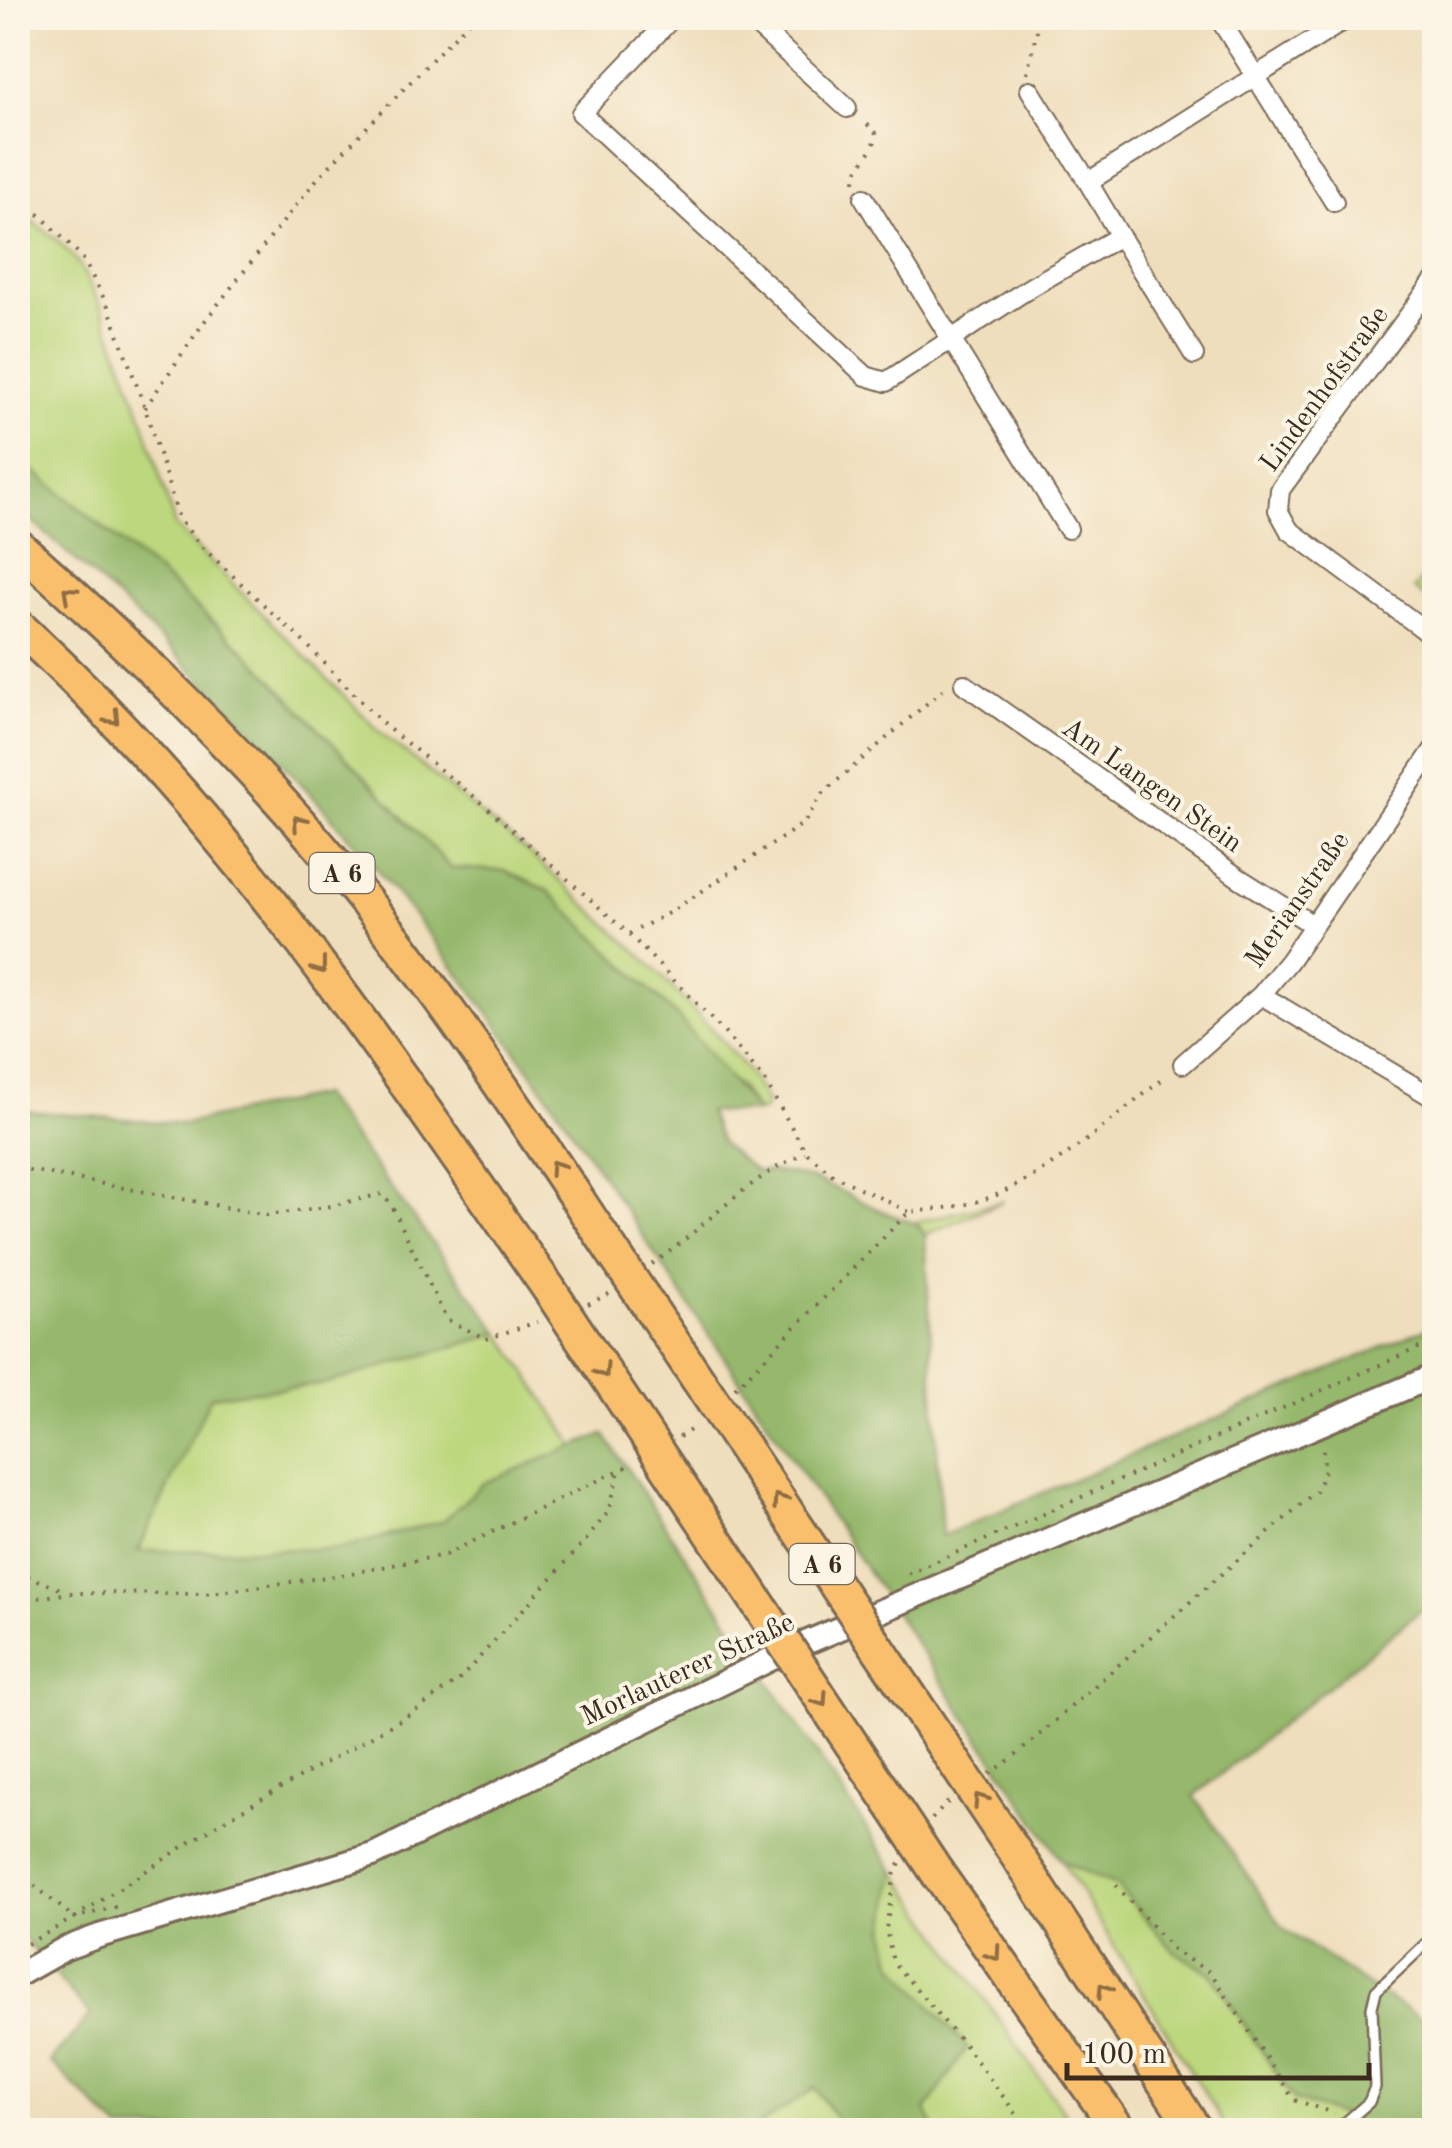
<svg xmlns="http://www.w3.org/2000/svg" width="1452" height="2148" font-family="'Old Standard TT',serif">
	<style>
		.green { fill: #bcd77d; stroke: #7c804e; stroke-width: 2.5 }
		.forest { fill: #95b86c; stroke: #687145; stroke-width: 2.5 }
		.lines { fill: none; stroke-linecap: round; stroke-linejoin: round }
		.service-casing { stroke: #7a6955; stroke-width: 14 }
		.minor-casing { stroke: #7a6955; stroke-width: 22 }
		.tertiary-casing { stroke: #7a6955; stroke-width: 28 }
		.motorway-casing { stroke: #7a6955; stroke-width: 38 }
		.path { stroke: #7a6955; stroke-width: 4; stroke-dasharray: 2.5 8; stroke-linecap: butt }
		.service { stroke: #fff; stroke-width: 9 }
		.minor { stroke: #fff; stroke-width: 18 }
		.tertiary { stroke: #fff; stroke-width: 22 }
		.motorway { stroke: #f9bf6d; stroke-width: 32 }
		.motorway-bridge-casing { stroke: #7a6955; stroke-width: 38; stroke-linecap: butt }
		.motorway-bridge { stroke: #f9bf6d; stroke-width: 32 }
		.oneway { stroke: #906d42 }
		.labels { text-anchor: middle; stroke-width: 8; stroke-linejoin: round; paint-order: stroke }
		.shield { fill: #fcf5e5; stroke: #75675a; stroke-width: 2.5 }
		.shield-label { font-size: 25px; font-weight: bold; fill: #3b2a1e }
		.street-label { font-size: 28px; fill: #3b2a1e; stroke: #fcf5e5 }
	</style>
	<rect width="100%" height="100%" fill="#fcf5e5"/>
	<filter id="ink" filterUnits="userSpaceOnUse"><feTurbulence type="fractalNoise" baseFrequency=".01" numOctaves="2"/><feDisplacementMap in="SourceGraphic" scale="20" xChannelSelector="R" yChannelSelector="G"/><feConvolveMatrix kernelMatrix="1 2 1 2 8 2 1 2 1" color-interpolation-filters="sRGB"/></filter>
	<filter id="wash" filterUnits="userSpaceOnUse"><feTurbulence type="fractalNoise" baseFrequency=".0048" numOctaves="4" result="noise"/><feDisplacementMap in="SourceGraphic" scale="40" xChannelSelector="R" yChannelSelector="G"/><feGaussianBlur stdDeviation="2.25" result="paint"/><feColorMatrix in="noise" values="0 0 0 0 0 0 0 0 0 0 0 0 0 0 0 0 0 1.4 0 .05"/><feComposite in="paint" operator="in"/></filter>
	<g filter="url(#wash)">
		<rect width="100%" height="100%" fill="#efdebc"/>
		<path class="green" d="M18 216 33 222 55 238 78 262 102 309 143 419 175 526 380 732 530 854 641 955 718 1036 749 1073 766 1102 764 1110 757 1112 740 1088 505 871 451 868 247 653 162 576 18 458Z
			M1434 562V604L1414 589Z
			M1004 1201 925 1235 916 1222Z
			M500 1333 575 1446 485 1483 443 1521 340 1549 138 1552 210 1396 324 1384Z
			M1062 1861 1116 1885 1174 1951 1211 1973 1294 2100 1354 2119 1358 2130H1227Z
			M895 1871 1076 2130H935L926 2110 966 2048 893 1962 886 1929Z
			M815 2088 844 2130H752Z"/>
		<path class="forest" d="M18 458 162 576 247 653 451 868 505 871 547 890 677 1016 757 1112H708L721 1143 755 1171C814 1171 835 1190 886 1213 905 1221 912 1217 925 1235L942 1536 1434 1325V1600L1194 1796 1283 1928 1376 1991 1434 2025V2130H1358L1353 2119 1294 2100 1211 1974 1174 1951 1116 1885 1062 1861 553 1102C498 1026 443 950 383 877 272 744 148 622 18 509Z
			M321 1095 500 1333 324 1384 211 1396 138 1551 340 1549 443 1521 484 1483 604 1434 895 1871 886 1929 893 1962 967 2048 926 2110 935 2130H844L815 2088 752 2130H120L50 2062 90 2015 18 1932V1110L184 1124Z"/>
	</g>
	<g filter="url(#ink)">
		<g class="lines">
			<g class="service-casing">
				<path id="service" d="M1337 2130 1369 2102 1375 2087 1372 2007 1376 1991 1434 1936"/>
			</g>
			<g class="minor-casing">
				<path id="minor" d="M672 18 581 113 866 376 886 382 1031 287 1120 236 1088 182 1348 18
					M749 18 847 108
					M1219 18 1334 202
					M1030 90 1088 182
					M864 198 1068 529
					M1120 236 1194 355
					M1434 281 1280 490 1278 510 1289 530 1434 637
					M964 684 1239 878 1313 925
					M1261 995 1434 1098
					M1183 1064 1261 995 1289 961 1434 749"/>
			</g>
			<g class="tertiary-casing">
				<path id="tertiary" d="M18 1975 64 1949 99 1936 373 1855 789 1650 1434 1376"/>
			</g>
			<g class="motorway-casing">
				<path id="motorway" d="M18 546C131 646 243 753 340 870 439 989 524 1119 610 1248
					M18 626C229 817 387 1057 549 1289
					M938 1874 1119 2130
					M1034 1881 1195 2130"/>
			</g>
			<path class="path" d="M1027 73 1038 26 1030 18
				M855 181C857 160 876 154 876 133L862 119
				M18 207 40 215 82 257 108 306 145 408 179 519 201 546 309 647 384 725 481 802 629 934 723 1031 763 1078 806 1152 833 1175 909 1212
				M145 408 204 322 317 179 472 18
				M629 934 674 910 804 823 824 792 946 687
				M18 1168 267 1215 326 1207 382 1194 392 1206 446 1319 486 1339 537 1322
				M652 1264C704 1229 746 1178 805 1153
				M588 1304 611 1293
				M735 1388 909 1212C939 1209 973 1206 1001 1193 1062 1165 1114 1117 1167 1076
				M679 1437 697 1426
				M18 1572 65 1591
				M908 1574 1434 1341
				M18 1601 70 1593 205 1594 341 1575 445 1555 632 1464
				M990 1774 1014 1757 1316 1491 1325 1470 1322 1444
				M932 1819 949 1801
				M900 1864 895 1871 886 1929 893 1962 967 2048 1028 2130
				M18 1872 74 1918 221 1822 414 1712 460 1679 586 1540 609 1511 619 1471
				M1116 1885 1174 1951 1211 1973 1294 2100 1335 2113
				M18 1949 74 1918 123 1905"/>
			<use href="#service" class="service"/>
			<use href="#minor" class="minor"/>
			<use href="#tertiary" class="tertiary"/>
			<use href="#motorway" class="motorway"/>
			<g class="motorway-bridge-casing">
				<path id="motorway-bridge" d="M610 1248 1034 1881
					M549 1289 938 1874"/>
			</g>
			<use href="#motorway-bridge" class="motorway-bridge"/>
		</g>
		<defs><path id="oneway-chevron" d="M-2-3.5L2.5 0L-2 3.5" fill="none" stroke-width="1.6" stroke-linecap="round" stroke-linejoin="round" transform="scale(2.5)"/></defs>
		<g class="oneway">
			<use href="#oneway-chevron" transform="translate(69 593) rotate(-138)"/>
			<use href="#oneway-chevron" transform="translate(113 718) rotate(46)"/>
			<use href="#oneway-chevron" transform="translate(299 822) rotate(-131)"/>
			<use href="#oneway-chevron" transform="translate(320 967) rotate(53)"/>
			<use href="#oneway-chevron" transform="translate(556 1167) rotate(-124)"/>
			<use href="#oneway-chevron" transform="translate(603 1371) rotate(57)"/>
			<use href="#oneway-chevron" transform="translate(779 1500) rotate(-124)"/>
			<use href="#oneway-chevron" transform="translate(821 1700) rotate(56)"/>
			<use href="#oneway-chevron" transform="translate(980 1800) rotate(-124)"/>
			<use href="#oneway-chevron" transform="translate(994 1954) rotate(55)"/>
			<use href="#oneway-chevron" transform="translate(1104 1990) rotate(-123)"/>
		</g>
	</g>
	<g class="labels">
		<g class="shield">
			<rect x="309.5" y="853" width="65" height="40" rx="8"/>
			<rect x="789.5" y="1544" width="65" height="40" rx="8"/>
		</g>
		<g class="shield-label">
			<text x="342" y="882">A 6</text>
			<text x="822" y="1573">A 6</text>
		</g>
		<g class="street-label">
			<text transform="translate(1323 388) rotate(-54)" y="10">Lindenhofstraße</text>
			<text transform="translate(1153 784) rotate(35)" y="10">Am Langen Stein</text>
			<text transform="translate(1296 899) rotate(-55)" y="10">Merianstraße</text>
			<text transform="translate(687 1668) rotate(-25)" y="10">Morlauterer Straße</text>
		</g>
	</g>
	<rect width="1452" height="2148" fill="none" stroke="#fcf5e5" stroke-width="60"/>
	<path d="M1067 2063v15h302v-15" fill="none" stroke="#3b2a1e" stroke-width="5"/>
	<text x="1082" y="2063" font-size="30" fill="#3b2a1e" stroke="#fcf5e5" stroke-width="8" paint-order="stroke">100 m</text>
</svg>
